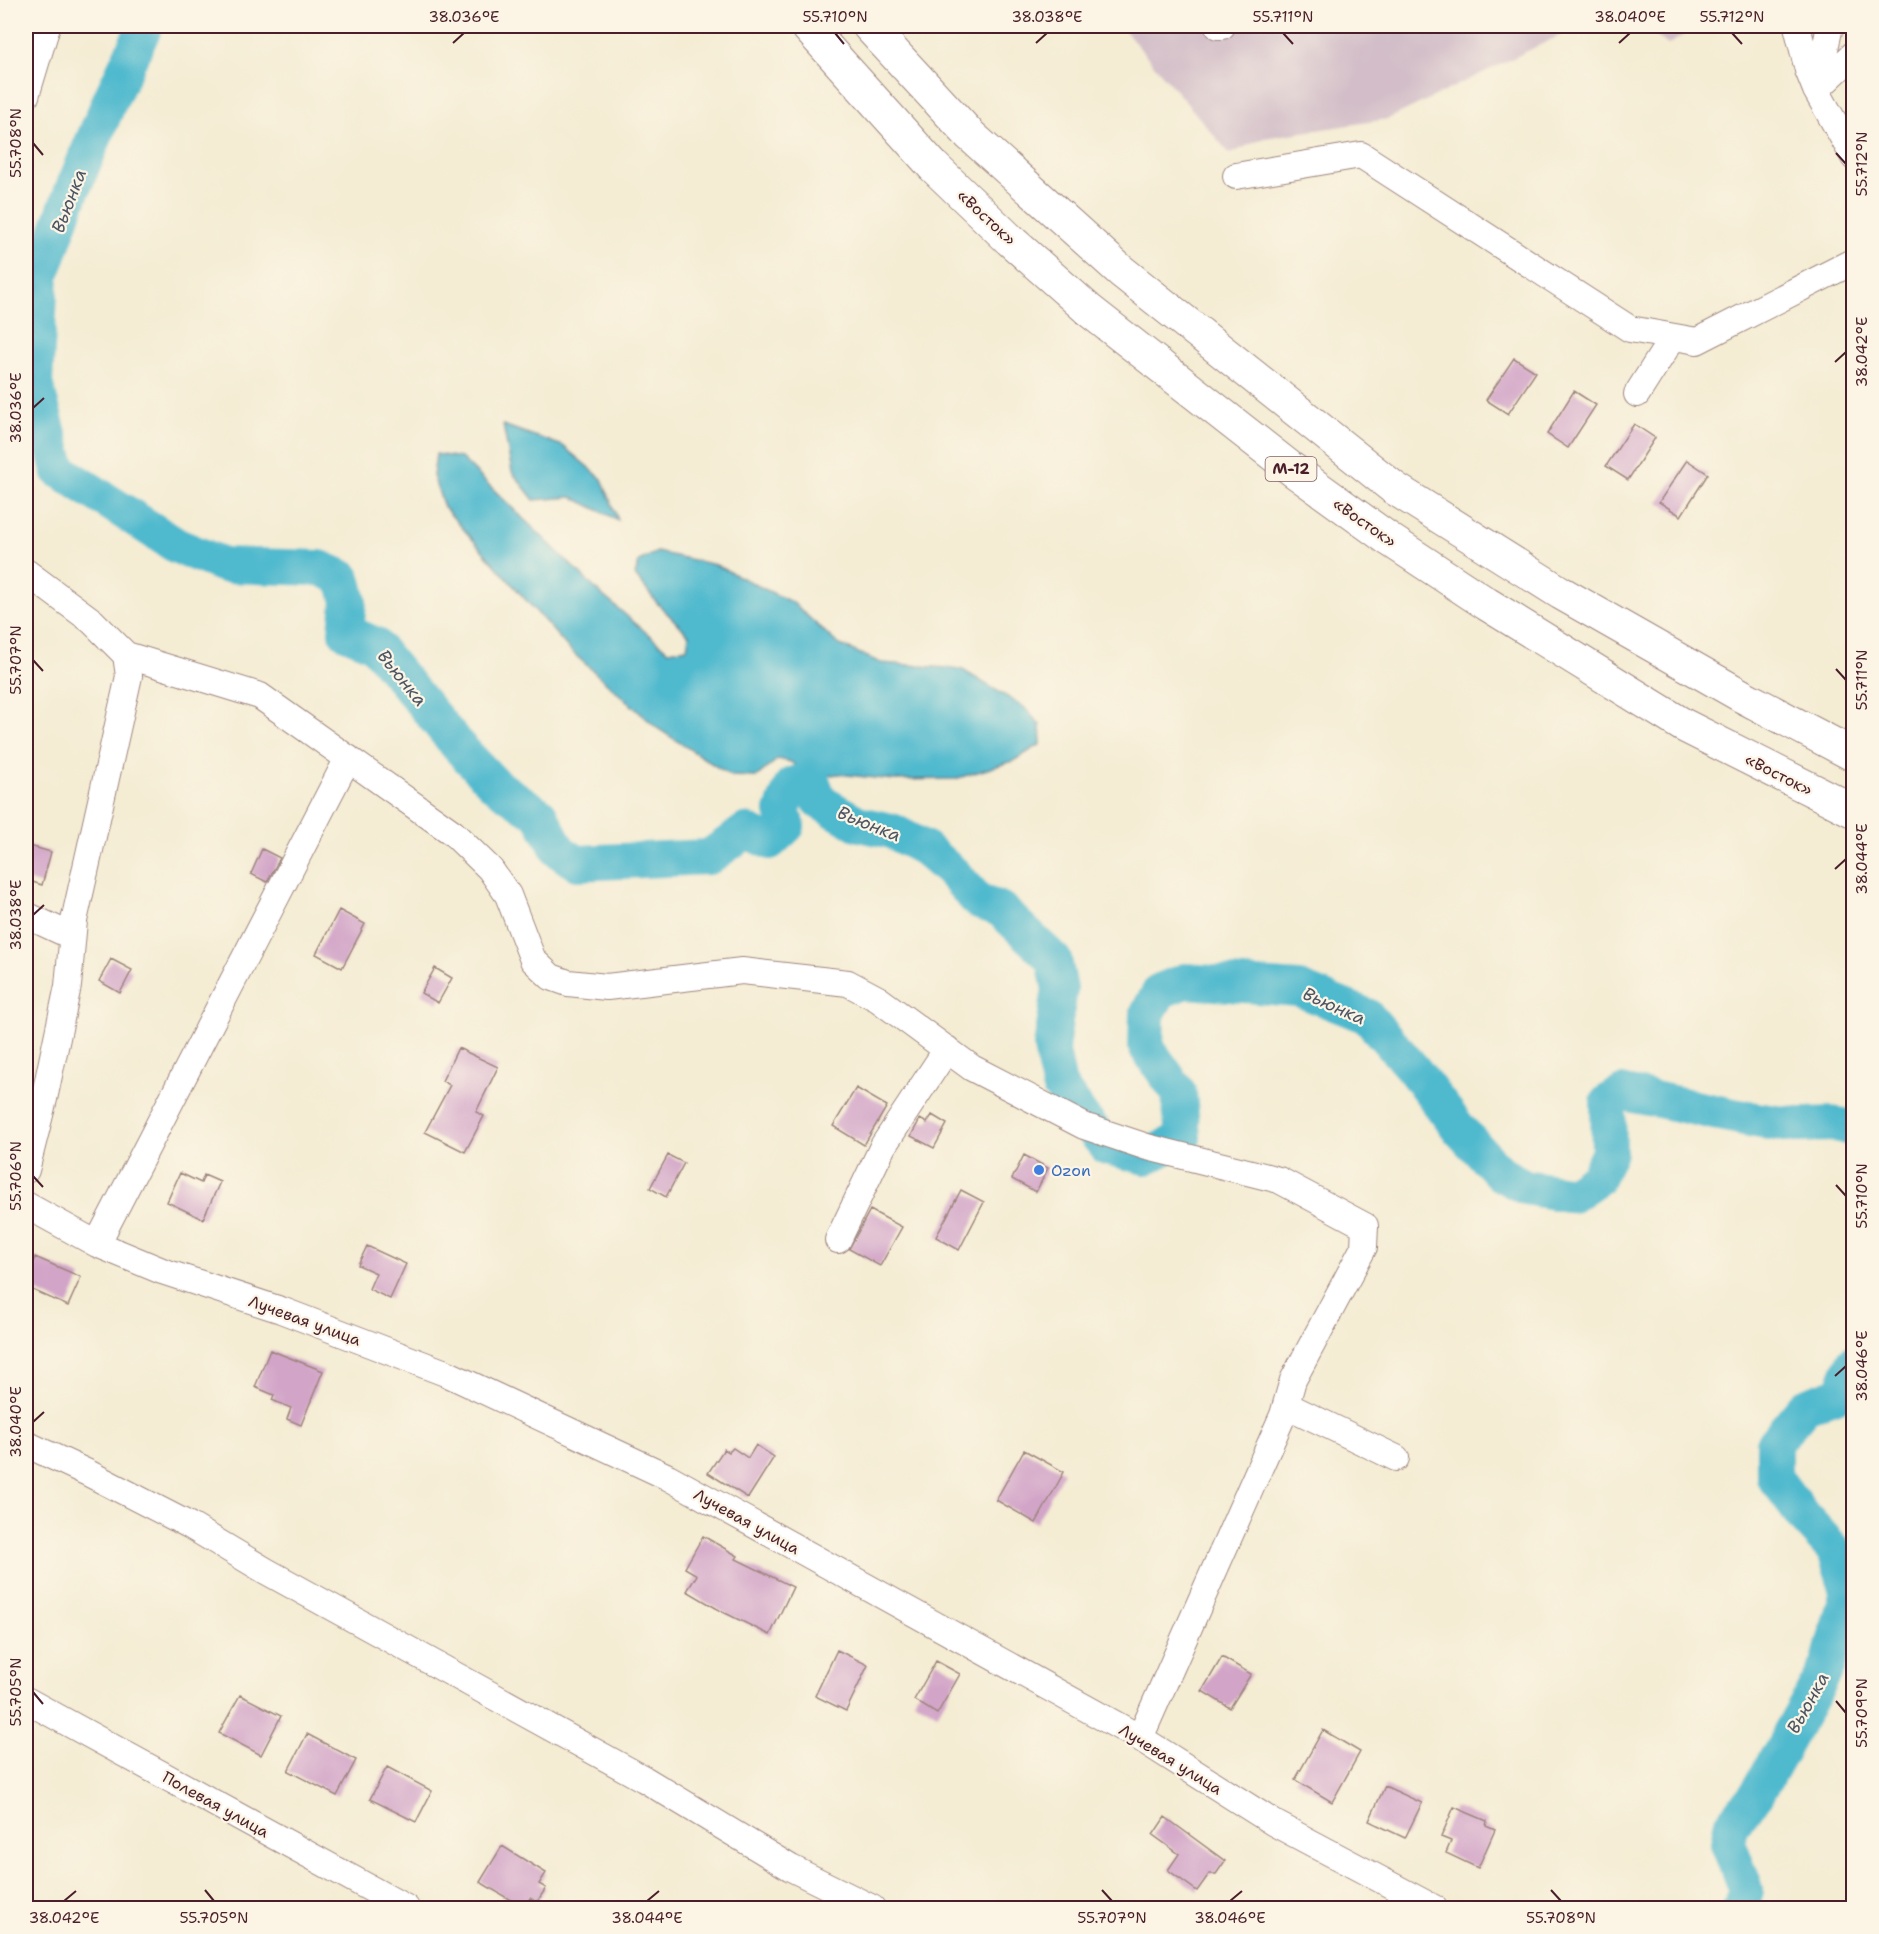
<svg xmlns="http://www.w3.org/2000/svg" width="1879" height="1934" font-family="'Shantell Sans',sans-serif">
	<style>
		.industrial { fill: #d2bdc8 }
		.water { fill: #50b9ce; stroke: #4d6c7c; stroke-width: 1.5 }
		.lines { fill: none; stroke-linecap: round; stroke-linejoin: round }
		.river { stroke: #50b9ce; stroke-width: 36 }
		.building { fill: #d2a4c8 }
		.minor-casing { stroke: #9f867f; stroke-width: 28 }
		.highway-casing { stroke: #9f867f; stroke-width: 35 }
		.minor { stroke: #fff; stroke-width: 26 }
		.highway { stroke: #fff; stroke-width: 33 }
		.ticks { fill: none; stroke: #4a1f2b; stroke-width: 2 }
		.shop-dot { fill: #3f7fe0; stroke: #fcf5e5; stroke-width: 2 }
		.labels { text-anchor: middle; stroke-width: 4.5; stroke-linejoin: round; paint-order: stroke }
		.shield { fill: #fcf5e5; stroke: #7f5f63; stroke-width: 1.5 }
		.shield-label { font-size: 15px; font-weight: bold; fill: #4a1f2b }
		.street-label { font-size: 16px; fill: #4a1f2b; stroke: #fcf5e5 }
		.shop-label { font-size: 16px; fill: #366cbe; stroke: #fcf5e5; text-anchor: start }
		.water-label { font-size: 18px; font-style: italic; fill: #4c5564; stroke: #fcf5e5 }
		.neatline { fill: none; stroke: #4a1f2b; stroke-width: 2 }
		.ticks-label { font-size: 15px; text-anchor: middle; fill: #4a1f2b }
	</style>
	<rect width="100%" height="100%" fill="#fcf5e5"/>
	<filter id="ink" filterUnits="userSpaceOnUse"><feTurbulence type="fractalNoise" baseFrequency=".0167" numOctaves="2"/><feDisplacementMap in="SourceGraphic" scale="12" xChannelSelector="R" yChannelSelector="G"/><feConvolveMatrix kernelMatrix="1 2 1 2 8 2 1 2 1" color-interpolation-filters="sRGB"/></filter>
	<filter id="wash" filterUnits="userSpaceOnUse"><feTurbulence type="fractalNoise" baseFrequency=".008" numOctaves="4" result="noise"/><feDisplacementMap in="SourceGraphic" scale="24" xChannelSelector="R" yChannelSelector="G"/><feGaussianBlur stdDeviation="1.35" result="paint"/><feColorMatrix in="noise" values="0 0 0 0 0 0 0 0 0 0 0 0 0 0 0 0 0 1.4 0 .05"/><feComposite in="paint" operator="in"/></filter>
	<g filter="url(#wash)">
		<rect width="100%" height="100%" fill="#f4ecd3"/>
		<path class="industrial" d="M1121 26H1579L1388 119 1264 138 1230 154Z
			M1644 26H1691L1682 36 1668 45Z"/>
		<path class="water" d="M503 425 563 446 602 479 618 520 572 497 534 500 512 472Z
			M436 454 461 458 601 594 668 651 687 648 689 635 657 603 635 575 639 561 657 552 716 565 793 603 838 644 881 663 961 669 1024 707 1040 725 1041 744 1013 761 955 779 894 780 838 774 811 778 791 762 778 759 756 777 731 776 657 728 571 651 444 507 433 476Z"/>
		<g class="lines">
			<path class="river" d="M145 26 110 100 71 193 41 276 35 383 59 470 177 546 224 565 320 568 343 578 349 601 346 632 374 644 458 746 495 785 540 815 559 851 577 863 709 857 746 831 770 842 787 826 782 811 792 785 811 778 820 802 859 824 892 831 924 848 954 874 979 902 1000 909 1054 960 1060 989 1051 1047 1059 1085 1081 1116 1107 1147 1146 1157 1183 1138 1179 1093 1146 1047 1147 1014 1160 991 1185 981 1299 989 1367 1016 1413 1069 1460 1130 1501 1174 1525 1187 1572 1195 1597 1178 1609 1152 1608 1102 1623 1093C1680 1103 1737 1120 1795 1125 1814 1126 1836 1120 1854 1130
				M1740 1908 1746 1890 1728 1843 1731 1826 1758 1792 1828 1666 1848 1591 1835 1551 1803 1516 1774 1477V1443L1805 1406 1841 1393 1854 1362"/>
		</g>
		<g id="blocks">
			<path class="building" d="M1514 358 1536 372 1508 414 1486 400Z
				M1574 391 1596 405 1568 448 1547 434Z
				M1634 424 1655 438 1628 480 1606 466Z
				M1687 460 1708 474 1681 516 1659 502Z
				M26 845 51 852 42 885 26 880Z
				M262 849 280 858 267 882 251 874Z
				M339 910 365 924 342 968 316 954Z
				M111 959 132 970 120 993 99 981Z
				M435 968 452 978 438 1003 421 993Z
				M458 1048 498 1067 476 1112 484 1116 465 1152 425 1132 450 1085 442 1081Z
				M856 1088 887 1106 864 1145 833 1126Z
				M932 1115 947 1124 934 1148 911 1136 920 1119 927 1123Z
				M668 1155 684 1163 666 1197 650 1188Z
				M1024 1155 1048 1168 1036 1192 1012 1179Z
				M180 1173 201 1183 204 1175 220 1182 203 1219 167 1202Z
				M961 1190 984 1202 959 1250 936 1237Z
				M870 1210 902 1227 880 1266 849 1249Z
				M367 1246 406 1264 390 1299 369 1289 376 1273 358 1265Z
				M35 1257 81 1277 68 1306 26 1287V1279Z
				M270 1350 323 1371 301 1425 287 1419 291 1408 272 1400 274 1395 255 1387Z
				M756 1445 774 1457 748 1498 708 1473 724 1449 729 1452 733 1448 748 1458Z
				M1024 1450 1064 1472 1036 1523 996 1500Z
				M703 1536 738 1556 736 1559 793 1587 770 1635 721 1611 687 1591 697 1575 685 1568Z
				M837 1650 868 1665 846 1711 815 1696Z
				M1222 1657 1251 1674 1230 1708 1202 1691Z
				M936 1661 960 1674 937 1714 914 1700Z
				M240 1695 281 1716 261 1755 219 1733Z
				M1323 1730 1360 1752 1332 1802 1295 1780Z
				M307 1734 356 1760 337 1796 288 1771Z
				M387 1767 432 1791 416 1822 370 1799Z
				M1385 1786 1422 1803 1405 1838 1369 1821Z
				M1454 1807 1487 1821 1486 1826 1495 1830 1478 1868 1446 1853 1451 1841 1441 1837Z
				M1165 1817 1225 1861 1216 1874H1209L1197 1891 1168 1870 1179 1854 1153 1835Z
				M502 1846 546 1873 539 1884 546 1888 537 1902 530 1898 524 1908 480 1882Z"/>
		</g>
	</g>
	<g filter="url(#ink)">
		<use href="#blocks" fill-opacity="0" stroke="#9f867f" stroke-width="1.5"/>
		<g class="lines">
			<g class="minor-casing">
				<path id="minor" d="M1218 26H1222
					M1797 26 1808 70 1816 90 1854 157
					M1816 90 1830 26
					M1816 90 1854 54
					M26 96 47 26
					M1236 176 1361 155 1630 329 1697 341 1854 261
					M1637 394 1673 337
					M26 572 92 621 126 655 260 696 453 833 490 869 508 895 533 960 551 977 568 983 607 987 742 971 848 983 878 999 972 1068 1084 1126 1147 1147 1279 1180 1365 1226 1364 1247 1293 1380 1283 1415 1140 1738
					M26 915 71 936
					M26 1170 44 1099 68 986 74 921 129 676 126 655
					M26 1205 97 1244 162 1271 281 1310 448 1374 668 1477 1140 1738 1274 1823 1434 1908
					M838 1240 883 1146 947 1049
					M97 1244 348 758
					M1286 1405 1396 1458
					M26 1444 88 1473 189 1525 266 1571 644 1779 791 1868 872 1908
					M26 1700 406 1908"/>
			</g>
			<g class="highway-casing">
				<path id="highway" d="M807 26 933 166 1010 240 1090 311 1293 470 1390 540 1487 604 1683 725 1854 811
					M869 26 970 135 1121 271 1394 488 1561 593 1742 696 1854 755"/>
			</g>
			<use href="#minor" class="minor"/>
			<use href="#highway" class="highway"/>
		</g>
	</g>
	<path class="ticks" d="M835 33 844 44M1283 33 1293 44M1732 33 1742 44M453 43 464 33M1036 43 1047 33M1619 43 1630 33M33 143 43 155M1836 153 1846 164M1835 362 1846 352M33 408 44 398M33 660 43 671M1836 669 1846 680M1835 869 1846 859M33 915 44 905M33 1176 43 1187M1836 1185 1846 1196M1835 1376 1846 1366M33 1422 44 1412M33 1692 43 1704M1836 1701 1846 1713M205 1890 214 1901M1102 1890 1112 1901M1551 1890 1561 1901M64 1901 76 1891M647 1901 659 1891M1230 1901 1242 1891"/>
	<circle class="shop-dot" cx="1039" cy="1170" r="6"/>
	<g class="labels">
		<rect class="shield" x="1265.5" y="457" width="51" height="24" rx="4.5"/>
		<g class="shield-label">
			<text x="1291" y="474">М-12</text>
		</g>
		<g class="street-label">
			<text transform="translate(987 217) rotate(43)" y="6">«Восток»</text>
			<text transform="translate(1365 522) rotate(35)" y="6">«Восток»</text>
			<text transform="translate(1779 774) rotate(27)" y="6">«Восток»</text>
			<text transform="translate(305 1320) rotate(20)" y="6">Лучевая улица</text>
			<text transform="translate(747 1521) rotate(29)" y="6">Лучевая улица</text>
			<text transform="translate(1171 1759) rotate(32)" y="6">Лучевая улица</text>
			<text transform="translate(216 1804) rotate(29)" y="6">Полевая улица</text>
		</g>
		<g class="shop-label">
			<text x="1051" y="1176">Ozon</text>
		</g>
		<g class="water-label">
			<text transform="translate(69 201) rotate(-69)" y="6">Вьюнка</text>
			<text transform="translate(402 678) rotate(51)" y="6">Вьюнка</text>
			<text transform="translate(869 824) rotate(22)" y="6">Вьюнка</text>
			<text transform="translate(1334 1006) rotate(24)" y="6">Вьюнка</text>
			<text transform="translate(1808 1703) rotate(-61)" y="6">Вьюнка</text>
		</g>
	</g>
	<rect width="1879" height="1934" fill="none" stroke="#fcf5e5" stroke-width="66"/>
	<rect x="33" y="33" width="1813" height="1868" class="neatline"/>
	<g class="ticks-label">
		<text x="464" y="22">38.036°E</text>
		<text x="835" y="22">55.710°N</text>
		<text x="1047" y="22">38.038°E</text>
		<text x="1283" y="22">55.711°N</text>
		<text x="1630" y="22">38.040°E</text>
		<text x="1732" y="22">55.712°N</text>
		<text transform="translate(16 143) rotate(-90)" y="5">55.708°N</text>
		<text transform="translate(1862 164) rotate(-90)" y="5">55.712°N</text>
		<text transform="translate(1862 352) rotate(-90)" y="5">38.042°E</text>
		<text transform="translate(16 408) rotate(-90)" y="5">38.036°E</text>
		<text transform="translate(16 660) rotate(-90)" y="5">55.707°N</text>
		<text transform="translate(1862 680) rotate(-90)" y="5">55.711°N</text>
		<text transform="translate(1862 859) rotate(-90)" y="5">38.044°E</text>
		<text transform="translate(16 915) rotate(-90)" y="5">38.038°E</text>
		<text transform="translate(16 1176) rotate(-90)" y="5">55.706°N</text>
		<text transform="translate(1862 1196) rotate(-90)" y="5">55.710°N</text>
		<text transform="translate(1862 1366) rotate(-90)" y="5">38.046°E</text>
		<text transform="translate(16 1422) rotate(-90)" y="5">38.040°E</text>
		<text transform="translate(16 1692) rotate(-90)" y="5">55.705°N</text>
		<text transform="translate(1862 1713) rotate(-90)" y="5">55.709°N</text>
		<text x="64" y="1923">38.042°E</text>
		<text x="214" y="1923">55.705°N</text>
		<text x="647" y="1923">38.044°E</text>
		<text x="1112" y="1923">55.707°N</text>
		<text x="1230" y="1923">38.046°E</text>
		<text x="1561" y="1923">55.708°N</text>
	</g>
</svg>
